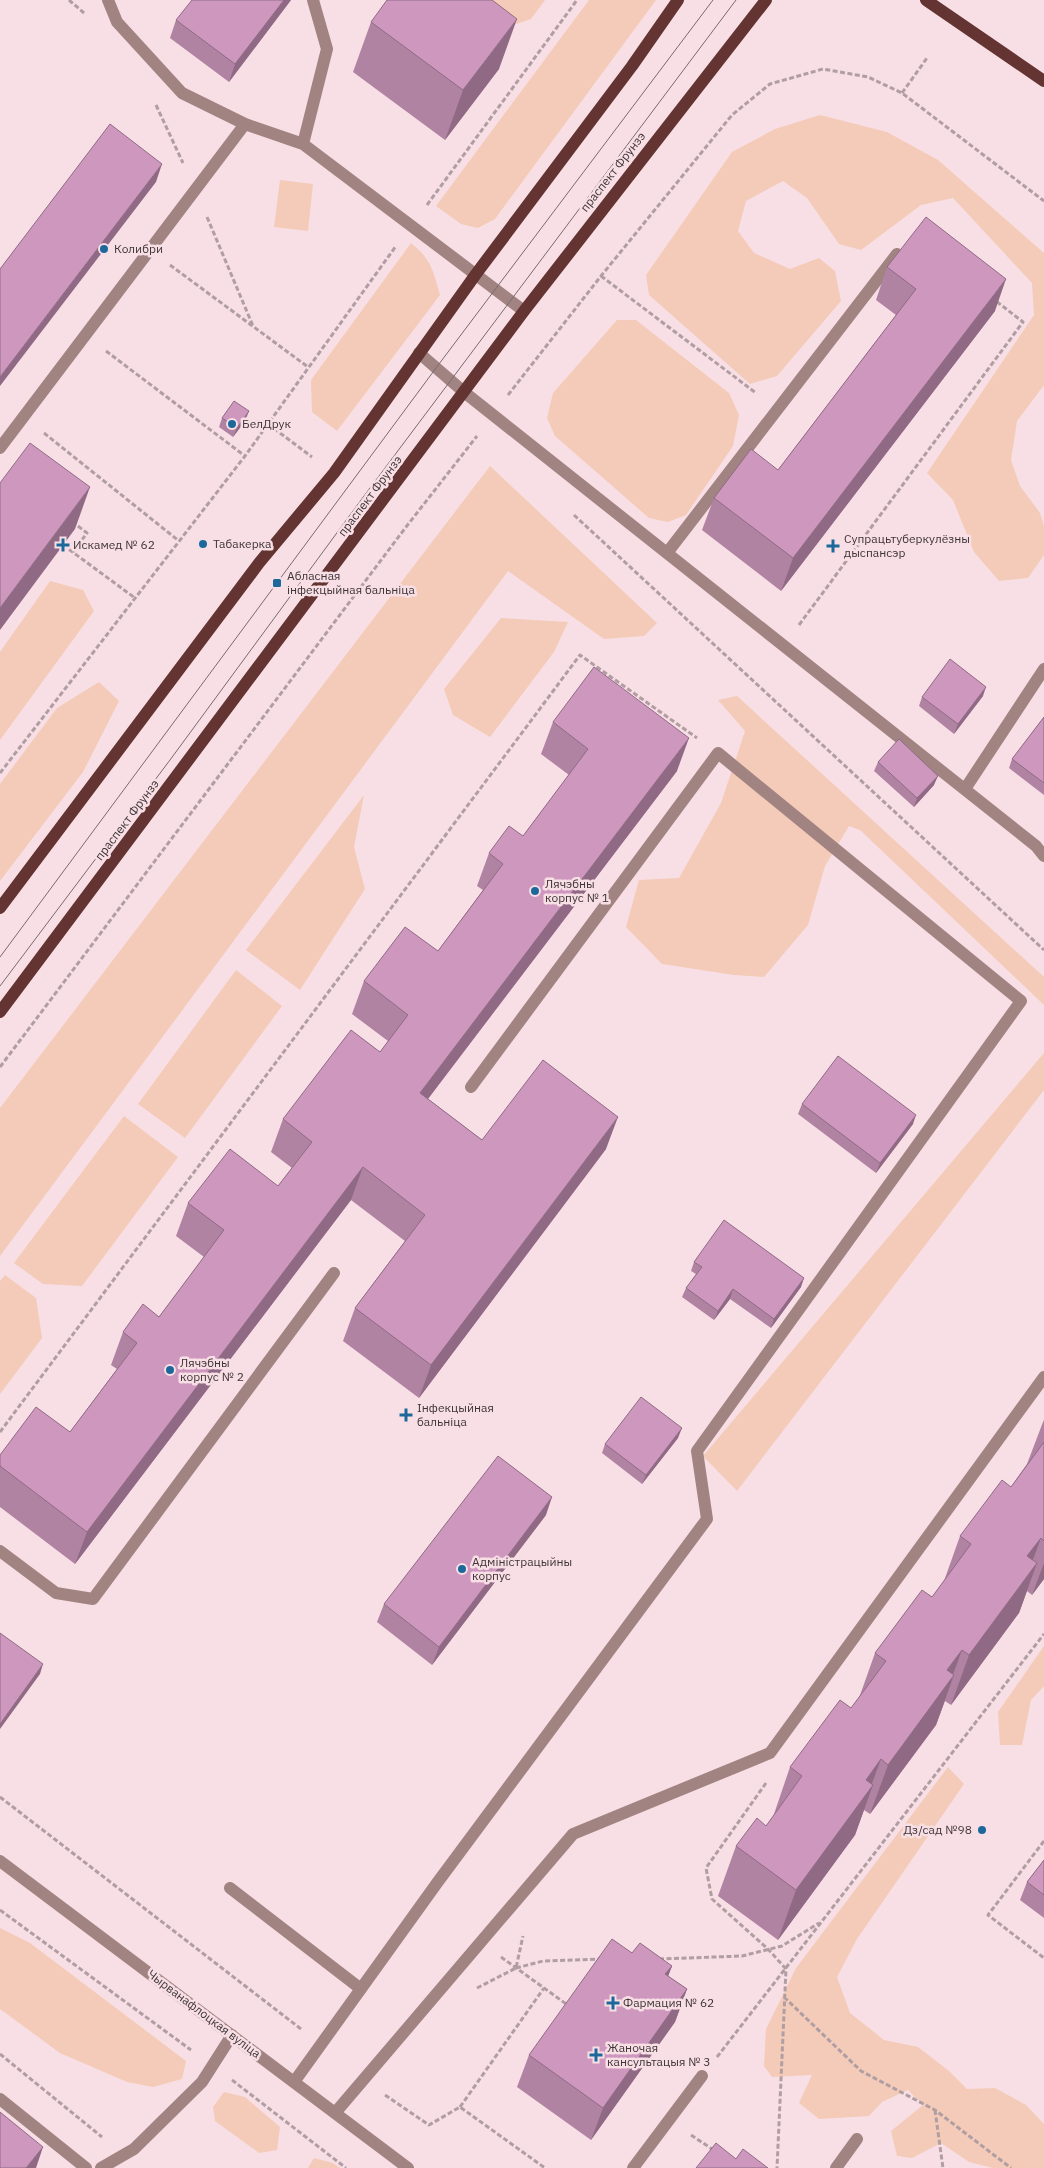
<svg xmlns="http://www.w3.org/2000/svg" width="1044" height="2168" font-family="'IBM Plex Sans',sans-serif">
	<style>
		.green { fill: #f3cbb8 }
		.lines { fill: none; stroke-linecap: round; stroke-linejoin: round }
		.path { stroke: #b19ea3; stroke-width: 3; stroke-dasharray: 5 2.5; stroke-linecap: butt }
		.minor { stroke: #a18481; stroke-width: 12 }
		.major { stroke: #633431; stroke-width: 12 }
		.tram { stroke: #786a6d; stroke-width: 1 }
		.wall { fill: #b183a3 }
		.shaded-wall { fill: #906a85 }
		.building { fill: #ce98be; stroke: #906a85 }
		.poi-dot { fill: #1d689b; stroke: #f8dfe5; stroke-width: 2 }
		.labels { text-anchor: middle; stroke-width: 5; stroke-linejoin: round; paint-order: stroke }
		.street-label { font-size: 12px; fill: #3e3537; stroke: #f8dfe5 }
		.poi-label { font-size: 12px; fill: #3e3537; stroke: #f8dfe5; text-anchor: start }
	</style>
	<rect width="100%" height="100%" fill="#f8dfe5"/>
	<path class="green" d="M476 0H545L531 19 501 29Z
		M589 0H656L495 219 478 228 461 224 436 206Z
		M820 115 887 132 938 160 1044 253V385L1017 421 1011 460 1020 486 1040 513 1044 526V555L1028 578 999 581 974 552 953 500 927 473 1034 315 1032 283 953 198 921 205 861 250 839 244 807 198 783 181 746 201 738 231 754 253 790 269 819 258 835 271 841 301 777 376 750 384 649 295 646 275 732 152 775 129Z
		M280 180 313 184 308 231 274 227Z
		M411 243C431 259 433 270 440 295L337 431 312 412 311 380Z
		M617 320H636L729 393 739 415 733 446 686 515 668 522 649 518 555 436 547 418 553 393Z
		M490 466 657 623 644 636 604 639 508 571 0 1256V1108Z
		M50 581 83 590 94 611 0 740V652Z
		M501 618 568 622 554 652 490 737 453 715 444 689Z
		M99 682 119 701 83 772 0 881V784L57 708Z
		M737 696 1044 977V1005L860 830 849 826 825 866 808 925 764 977 734 975 662 964 626 927 639 880 679 878 721 803 745 731 718 700Z
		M364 795 354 847 365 889 300 990 246 950Z
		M236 970 282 1006 185 1138 138 1104Z
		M1044 1053V1090L737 1491 703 1456Z
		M124 1116 178 1157 82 1286 43 1284 14 1263Z
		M5 1275 36 1298 42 1338 0 1394V1281Z
		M1044 1646V1686L1031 1700 1022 1745H1000L998 1712Z
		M948 1767 964 1784 857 1939 837 1977 850 2013 884 2040 918 2047 949 2071 967 2089 995 2088 1026 2105 1044 2124V2168H993L969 2162 941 2143 912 2158 897 2156 891 2131 923 2105 908 2090 882 2102 869 2116 819 2119 799 2103 812 2075 772 2077 764 2066 766 2029 796 1968Z
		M0 1928 30 1943 186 2061 182 2079 153 2087 127 2082 60 2053 0 2009Z
		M224 2092 245 2097 280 2127 277 2150 259 2153 215 2121 213 2107Z
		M314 2158 333 2163 340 2168H308Z"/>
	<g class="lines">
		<path class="path" d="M69 0 84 13
			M902 93 927 58
			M156 105 183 163
			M427 205 577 0
			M207 217 253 326
			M170 265 308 367
			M601 276 756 393
			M106 351 245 456
			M508 395 601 276 732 115 770 84 823 69 868 77 902 93 1044 201
			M268 424 312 457
			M44 433 179 541
			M574 515 1044 950
			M63 545 135 598
			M73 552 87 533 74 523
			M799 625 1023 322 996 301
			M0 773 245 456 396 246
			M0 1067 406 527 477 436
			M0 1432 580 655 697 738
			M766 1783 706 1868 712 1899 768 1949 786 1969 777 2168
			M0 1797 301 2029
			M1044 1841 988 1915 1044 1958
			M0 1910 191 2050
			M501 1957 569 2006
			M659 1959 742 1956 782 1946 819 1923
			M516 1968 543 1961 602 1959
			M477 1988 516 1968 523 1936
			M784 1997 861 2071 935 2110 1011 2168
			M0 2054 102 2137
			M717 2057 1044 1634
			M232 2080 346 2168
			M385 2095 429 2125 460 2107 545 2168
			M460 2107 544 1988
			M935 2110 943 2168
			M691 2135 715 2151"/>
		<path class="minor" d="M108 0 117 22 182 93 245 124 303 144 524 311
			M303 144 327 49 313 0
			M419 353 464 392 1036 846 1044 856
			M0 448 245 124
			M667 553 897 254
			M965 789 1044 669
			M0 1551 56 1593 93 1599 334 1273
			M0 1861 408 2168
			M230 1888 361 1989
			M294 2082 437 1883 707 1519 697 1451 1021 1001 718 753 471 1087
			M0 2099 86 2168
			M335 2113 573 1834 770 1753 1044 1377
			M101 2168 134 2149 202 2082 232 2035
			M633 2168 702 2076
			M836 2168 857 2139"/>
		<path class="major" d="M926 0 1044 81
			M0 908 259 563 334 473 476 274 632 66 678 0
			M0 1012 524 311 766 0"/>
		<path class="tram" d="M0 957 436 368 713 0
			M0 986 170 760 364 496 736 0"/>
	</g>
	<path class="wall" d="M291 0 229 82 170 38 176 20Z
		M371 22 499 69 445 140 353 72Z
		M887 267 995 311 781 591 702 530 714 498 778 470 896 315 876 300Z
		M222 418 245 421 233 437 219 427Z
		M983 696 954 734 919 706 922 697Z
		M1044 717V795L1009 768 1012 759Z
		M553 722 677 771 428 1099 482 1140 606 1149 419 1398 343 1341 355 1308 405 1241 351 1200 75 1564 0 1507V1455L70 1432 117 1369 111 1365 123 1332 159 1317 204 1257 176 1236 188 1203 278 1186 292 1168 271 1152 283 1119 380 1052 388 1041 352 1014 364 981 438 951 483 890 477 886 489 853 523 836 569 775 541 754Z
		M878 762 934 785 914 807 874 771Z
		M802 1104 913 1124 876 1173 798 1114Z
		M694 1262 801 1287 771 1328 730 1299 714 1320 682 1297 686 1288 696 1274 691 1271Z
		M1044 1420V1579L1032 1595 1027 1591 1019 1613 951 1705 945 1701 936 1725 870 1814 864 1810 855 1835 778 1940 718 1896 736 1846 766 1826 773 1817 790 1767 851 1708 859 1698 875 1653 932 1597 944 1581 960 1536 1011 1487 1027 1464 1043 1422Z
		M678 1438 642 1484 602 1453 605 1444Z
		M546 1515 432 1665 377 1622 384 1604Z
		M1044 1860V1918L1020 1900 1027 1882Z
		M632 1953 672 1966 668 1976 687 1989 675 2022 591 2140 517 2087 529 2055Z"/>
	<path class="shaded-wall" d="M284 0H291L229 82 235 64Z
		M517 19 499 69 445 140 463 90Z
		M162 164 156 182 0 386V377Z
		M1006 279 995 311 781 591 793 558Z
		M249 411 245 421 233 437 237 428Z
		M90 487 75 529 0 630V608Z
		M986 687 983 696 954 734 958 724Z
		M689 738 677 771 408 1125 420 1093Z
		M938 776 934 785 914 807 917 798Z
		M916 1115 913 1124 876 1173 880 1163Z
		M618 1117 606 1149 419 1398 431 1365Z
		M363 1167 351 1200 75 1564 87 1532Z
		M804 1278 801 1287 771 1328 774 1319Z
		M733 1289 730 1299 714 1320 718 1311Z
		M682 1428 678 1438 642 1484 646 1475Z
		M552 1497 546 1515 432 1665 439 1647Z
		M1041 1538 1027 1576 1037 1563 1019 1613 951 1705 969 1655 1027 1556Z
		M1044 1563V1579L1032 1595Z
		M962 1650 951 1680 954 1675 936 1725 870 1814 888 1765 947 1670Z
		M43 1664 40 1674 0 1729V1724Z
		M881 1759 870 1789 873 1785 855 1835 778 1940 796 1890 866 1780Z
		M672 1966 660 1998 665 1974Z
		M687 1989 675 2022 591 2140 603 2108Z
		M43 2147 36 2168H26Z"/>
	<path class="building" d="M192 0H284L235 64 176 20Z
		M387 0H492L517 19 463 90 371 22Z
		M110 124 162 164 0 377V269Z
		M926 217 1006 279 793 558 714 498 751 449 778 470 916 289 887 267Z
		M234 401 249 411 237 428 222 418Z
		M30 443 90 487 0 608V483Z
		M950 659 986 687 958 724 922 697Z
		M594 667 689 738 420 1093 482 1140 543 1060 618 1117 431 1365 355 1308 425 1215 363 1167 87 1532 0 1466V1455L36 1407 70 1432 137 1343 123 1332 143 1304 159 1317 224 1230 188 1203 230 1149 278 1186 312 1142 283 1119 351 1030 380 1052 408 1015 364 981 405 927 438 951 503 864 489 853 509 826 523 836 588 749 553 722Z
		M1044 717V783L1012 759Z
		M899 739 938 776 917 798 878 762Z
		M838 1056 916 1115 880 1163 802 1104Z
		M724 1220 804 1278 774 1319 733 1289 718 1311 686 1288 702 1267 694 1262Z
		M641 1397 682 1428 646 1475 605 1444Z
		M1044 1442V1541L1041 1538 1027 1556 1037 1563 969 1655 962 1650 947 1670 954 1675 888 1765 881 1759 866 1780 873 1785 796 1890 736 1846 757 1818 766 1826 802 1776 790 1767 840 1700 851 1708 886 1661 875 1653 922 1590 932 1597 971 1544 960 1536 1002 1480 1011 1487Z
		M498 1456 552 1497 439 1647 384 1604Z
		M0 1633 43 1664 0 1724Z
		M1044 1860V1895L1027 1882Z
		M612 1939 632 1953 640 1943 672 1966 665 1974 687 1989 603 2108 529 2055Z
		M0 2112 43 2147 26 2168H0Z
		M716 2143 736 2159 743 2149 768 2168H696Z"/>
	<g class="poi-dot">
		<circle cx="104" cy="249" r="5"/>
		<circle cx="232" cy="424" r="5"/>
		<circle cx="203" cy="544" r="5"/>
		<path d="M60.5 537.5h5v5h5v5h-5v5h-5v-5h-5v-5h5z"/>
		<path d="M830.5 538.5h5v5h5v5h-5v5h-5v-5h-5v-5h5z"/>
		<rect x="272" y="578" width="10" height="10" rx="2.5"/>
		<circle cx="535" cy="891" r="5"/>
		<circle cx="170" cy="1370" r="5"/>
		<path d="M403.5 1407.5h5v5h5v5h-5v5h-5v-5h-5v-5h5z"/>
		<circle cx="462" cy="1569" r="5"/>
		<circle cx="982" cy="1830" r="5"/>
		<path d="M610.5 1995.5h5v5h5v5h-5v5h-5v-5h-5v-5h5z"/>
		<path d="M593.5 2047.5h5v5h5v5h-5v5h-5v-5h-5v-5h5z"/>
	</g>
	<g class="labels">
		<g class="street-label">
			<text transform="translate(613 172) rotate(-52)" y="4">праспект Фрунзэ</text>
			<text transform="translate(370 496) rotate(-53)" y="4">праспект Фрунзэ</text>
			<text transform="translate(127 820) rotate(-53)" y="4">праспект Фрунзэ</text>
			<text transform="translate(204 2014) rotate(37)" y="4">Чырванафлоцкая вуліца</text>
		</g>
		<g class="poi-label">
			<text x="114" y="253">Колибри</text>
			<text x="242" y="428">БелДрук</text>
			<text x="844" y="543">Супрацьтуберкулёзны<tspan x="844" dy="14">дыспансэр</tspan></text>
			<text x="213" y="548">Табакерка</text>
			<text x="73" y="549">Искамед № 62</text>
			<text x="287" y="580">Абласная<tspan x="287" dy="14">інфекцыйная бальніца</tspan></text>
			<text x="545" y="888">Лячэбны<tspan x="545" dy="14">корпус № 1</tspan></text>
			<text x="180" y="1367">Лячэбны<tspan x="180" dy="14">корпус № 2</tspan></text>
			<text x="417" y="1412">Інфекцыйная<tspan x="417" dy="14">бальніца</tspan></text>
			<text x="472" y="1566">Адміністрацыйны<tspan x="472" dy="14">корпус</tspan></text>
			<text x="972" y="1834" text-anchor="end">Дз/сад №98</text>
			<text x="623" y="2007">Фармация № 62</text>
			<text x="607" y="2052">Жаночая<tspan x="607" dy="14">кансультацыя № 3</tspan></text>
		</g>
	</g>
</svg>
